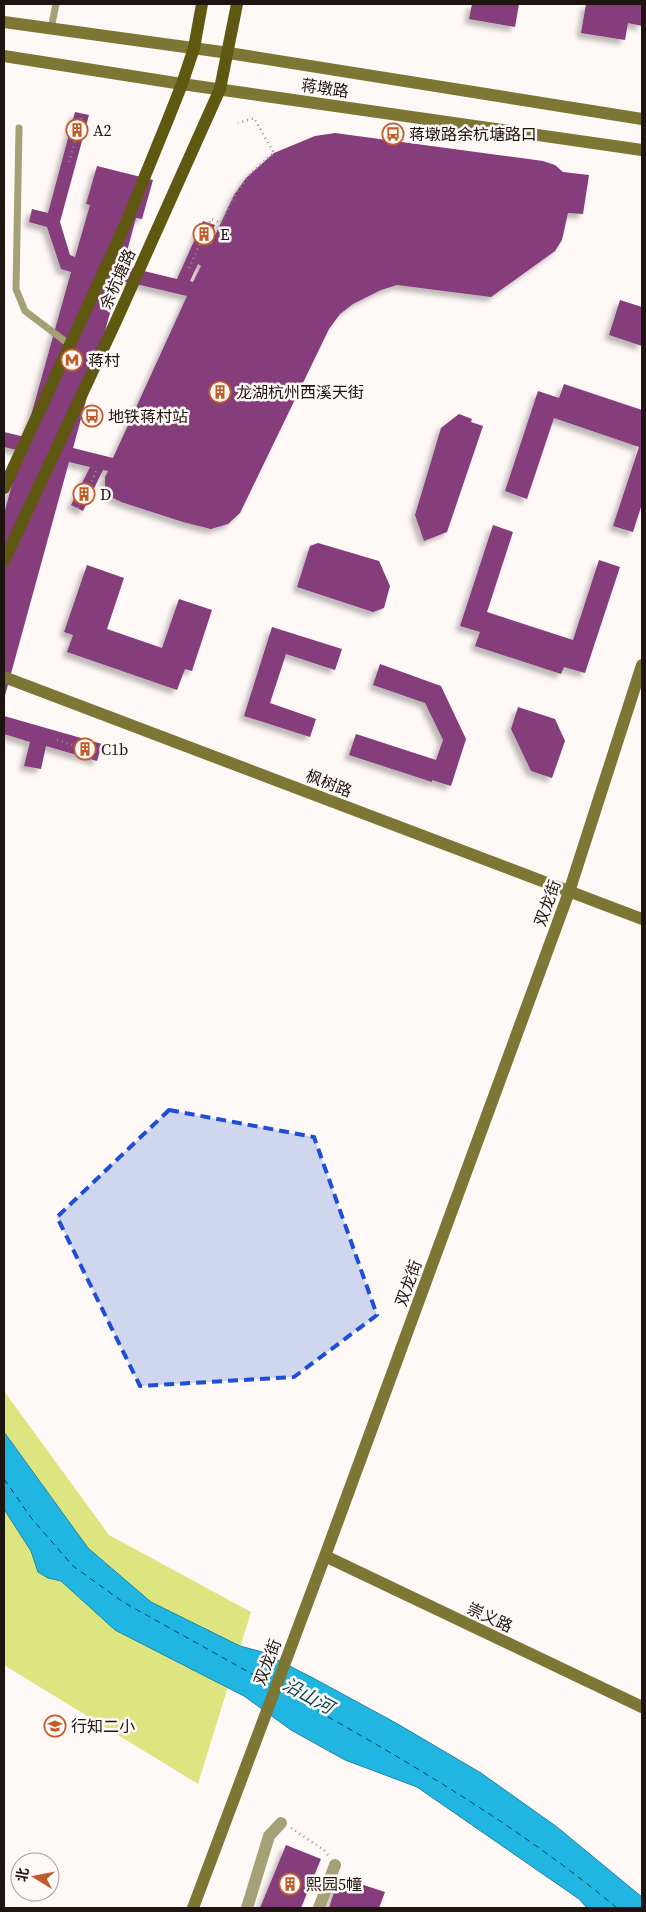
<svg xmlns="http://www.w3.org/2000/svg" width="646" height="1912" font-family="'Source Serif 4','Noto Sans SC',serif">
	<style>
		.green { fill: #dce580 }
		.water { fill: #20b6e1; stroke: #1f86a3 }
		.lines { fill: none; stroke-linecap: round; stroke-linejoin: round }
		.ferry { stroke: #003e4f; stroke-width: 1; stroke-dasharray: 6 5; stroke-linecap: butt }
		.building { fill: #853c7c; fill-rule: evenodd; filter: url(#shadow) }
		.path { stroke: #968e8b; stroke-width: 2.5; stroke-dasharray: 1 4; stroke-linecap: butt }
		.lane { stroke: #a5a177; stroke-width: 7 }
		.street { stroke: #a5a177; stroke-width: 12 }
		.secondary { stroke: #7d7634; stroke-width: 12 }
		.primary { stroke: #5f5810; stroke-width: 12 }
		.marked { fill: #1d4ed8; fill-opacity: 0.2; stroke: #1d4ed8; stroke-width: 4; stroke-dasharray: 10 6; stroke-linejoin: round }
		.labels { text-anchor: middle; stroke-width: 5; stroke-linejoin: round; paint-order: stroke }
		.street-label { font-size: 16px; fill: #1e1511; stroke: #fef8f6 }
		.poi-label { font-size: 16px; fill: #1e1511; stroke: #fef8f6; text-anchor: start }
		.water-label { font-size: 18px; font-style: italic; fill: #003e4f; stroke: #fef8f6 }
	</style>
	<defs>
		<filter id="shadow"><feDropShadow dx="-4.5" dy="4.5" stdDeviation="2.5" flood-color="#0004"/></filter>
	</defs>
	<rect width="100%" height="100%" fill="#fef8f6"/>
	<path class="green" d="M4 1391 109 1535 251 1612 198 1784 4 1665Z"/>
	<path class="water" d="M4 1432 88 1548 151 1602 240 1646 262 1652 313 1678 396 1723 481 1773 557 1827 642 1897V1908H587L579 1899 417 1787 345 1760 291 1730 244 1696 115 1630 61 1581 48 1578 38 1572 31 1551 4 1509Z"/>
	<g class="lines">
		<path class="ferry" d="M4 1479 32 1519 73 1566 123 1602 270 1684
			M280 1690C397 1755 514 1822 617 1908"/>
	</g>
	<path class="building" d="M472 4H519L515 27 469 19Z
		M586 4H642V26L628 23 625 40 581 33Z
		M75 112 89 115 60 222 70 255 75 257 90 205 86 204 97 166 153 180 142 219 136 218 123 266 177 279 203 221 215 225 208 243 211 244 234 195 246 178 274 153 315 136 335 133 543 161 555 165 563 172 589 175 583 214 568 213 562 240 555 251 491 297 397 285 381 290 353 304 340 314 329 329 240 513 228 524 211 529 183 522 121 502 111 497 105 487V477L108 471 103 470 83 511 71 505 90 467 69 462 4 699V514L21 451 4 447V432L25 437 71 272 61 269 47 227 29 222 32 209 48 213ZM198 264 201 266 193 282 190 281ZM119 280 187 296 113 458 73 448Z
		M620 300 642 307V346L609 335Z
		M564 384 642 410V504L633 532 613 526 639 447 554 418 527 499 505 491 538 391 559 398Z
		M459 414 472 419 471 422 483 426 447 532 424 541 415 515 441 428Z
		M493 525 513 532 487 612 573 640 599 560 620 567 585 673 564 667 561 674 475 646 480 632 460 626Z
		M318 543 379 561 390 586 384 608 373 612 297 587 310 546Z
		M87 565 124 578 107 629 162 648 179 599 212 610 192 671 185 669 177 690 67 652 73 635 64 632Z
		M272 627 342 649 335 670 286 654 270 703 316 719 310 737 244 716Z
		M380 664 441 686 466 739 451 786 432 780V782L349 755 356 734 436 760 443 740 425 703 373 685Z
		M518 707 555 719 565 741 552 778 531 771 511 729Z
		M4 716 102 744 97 761 46 746 41 769 24 766 30 742 4 734Z
		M286 1845 321 1859 301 1908H260Z
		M339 1877 385 1892 379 1908H329Z"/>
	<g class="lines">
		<path class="path" d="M69 162 83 114
			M189 268 211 219 221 223C236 191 246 175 274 153L254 118 238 123
			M78 508 98 468
			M57 740 100 753
			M291 1828 324 1850 328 1855"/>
		<path class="lane" d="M51 29 56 4
			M19 128 16 289 25 311 70 345"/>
		<path class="street" d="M247 1908 269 1836 281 1823
			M319 1908 335 1865"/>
		<path class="secondary" d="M4 22 229 53 642 119
			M4 56 182 84 642 150
			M4 677 642 919
			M325 1556 642 1707
			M193 1908 325 1556 569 892 642 665"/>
		<path class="primary" d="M4 488 125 225 169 117 182 84 194 48 202 4
			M4 561 117 319 220 89 237 4"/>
	</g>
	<path class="marked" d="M169 1110 314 1137 377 1315 294 1377 140 1386 57 1217Z"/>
	<defs>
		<g id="building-ring" transform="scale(1.125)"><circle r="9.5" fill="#fef8f6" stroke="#c15c29" stroke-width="1.5"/><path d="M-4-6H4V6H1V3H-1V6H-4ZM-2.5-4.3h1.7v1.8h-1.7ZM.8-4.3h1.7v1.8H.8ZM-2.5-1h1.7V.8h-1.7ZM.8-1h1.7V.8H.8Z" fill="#c15c29"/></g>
		<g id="bus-ring" transform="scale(1.125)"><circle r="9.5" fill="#fef8f6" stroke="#c15c29" stroke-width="1.5"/><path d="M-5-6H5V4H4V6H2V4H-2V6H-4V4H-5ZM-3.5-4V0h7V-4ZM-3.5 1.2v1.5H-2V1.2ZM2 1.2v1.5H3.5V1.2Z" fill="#c15c29"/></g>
		<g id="metro-ring" transform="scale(1.125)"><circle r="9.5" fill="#fef8f6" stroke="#c15c29" stroke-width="1.5"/><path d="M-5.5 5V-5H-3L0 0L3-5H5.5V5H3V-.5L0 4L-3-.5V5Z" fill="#c15c29"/></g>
		<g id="school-ring" transform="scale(1.125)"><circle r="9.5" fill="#fef8f6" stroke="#c15c29" stroke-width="1.5"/><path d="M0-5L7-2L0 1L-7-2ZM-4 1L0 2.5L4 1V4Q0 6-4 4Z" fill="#c15c29"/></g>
	</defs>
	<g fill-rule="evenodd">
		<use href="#building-ring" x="77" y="130"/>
		<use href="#bus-ring" x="393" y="134"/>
		<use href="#building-ring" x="204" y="234"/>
		<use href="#metro-ring" x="72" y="360"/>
		<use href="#building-ring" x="220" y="392"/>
		<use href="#bus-ring" x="92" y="416"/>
		<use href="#building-ring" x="84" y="494"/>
		<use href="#building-ring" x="85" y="749"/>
		<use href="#school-ring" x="55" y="1726"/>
		<use href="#building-ring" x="290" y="1884"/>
	</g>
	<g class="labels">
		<g class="street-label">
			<text transform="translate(325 88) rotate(8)" y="6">蒋墩路</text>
			<text transform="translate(117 279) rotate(-66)" y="6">余杭塘路</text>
			<text transform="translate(329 783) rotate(21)" y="6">枫树路</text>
			<text transform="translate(547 903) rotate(-70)" y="6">双龙街</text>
			<text transform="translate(408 1283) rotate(-70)" y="6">双龙街</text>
			<text transform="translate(490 1617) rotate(25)" y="6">崇义路</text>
			<text transform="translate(267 1662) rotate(-69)" y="6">双龙街</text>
		</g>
		<g class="poi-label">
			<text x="93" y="136">A2</text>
			<text x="409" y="140">蒋墩路余杭塘路口</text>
			<text x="220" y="240">E</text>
			<text x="88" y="366">蒋村</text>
			<text x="236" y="398">龙湖杭州西溪天街</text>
			<text x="108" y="422">地铁蒋村站</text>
			<text x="100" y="500">D</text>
			<text x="101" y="755">C1b</text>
			<text x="71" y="1732">行知二小</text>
			<text x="306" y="1890">熙园5幢</text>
		</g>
		<g class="water-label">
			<text transform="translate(308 1696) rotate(29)" y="6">沿山河</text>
		</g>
	</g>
	<rect width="646" height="1912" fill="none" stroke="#1e1511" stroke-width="10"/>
	<g transform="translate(35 1877) rotate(280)"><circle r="24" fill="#fef8f6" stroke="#a49d9a"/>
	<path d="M0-4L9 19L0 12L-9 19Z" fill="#c15c29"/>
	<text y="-8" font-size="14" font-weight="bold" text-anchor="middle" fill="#1e1511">北</text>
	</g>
</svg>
